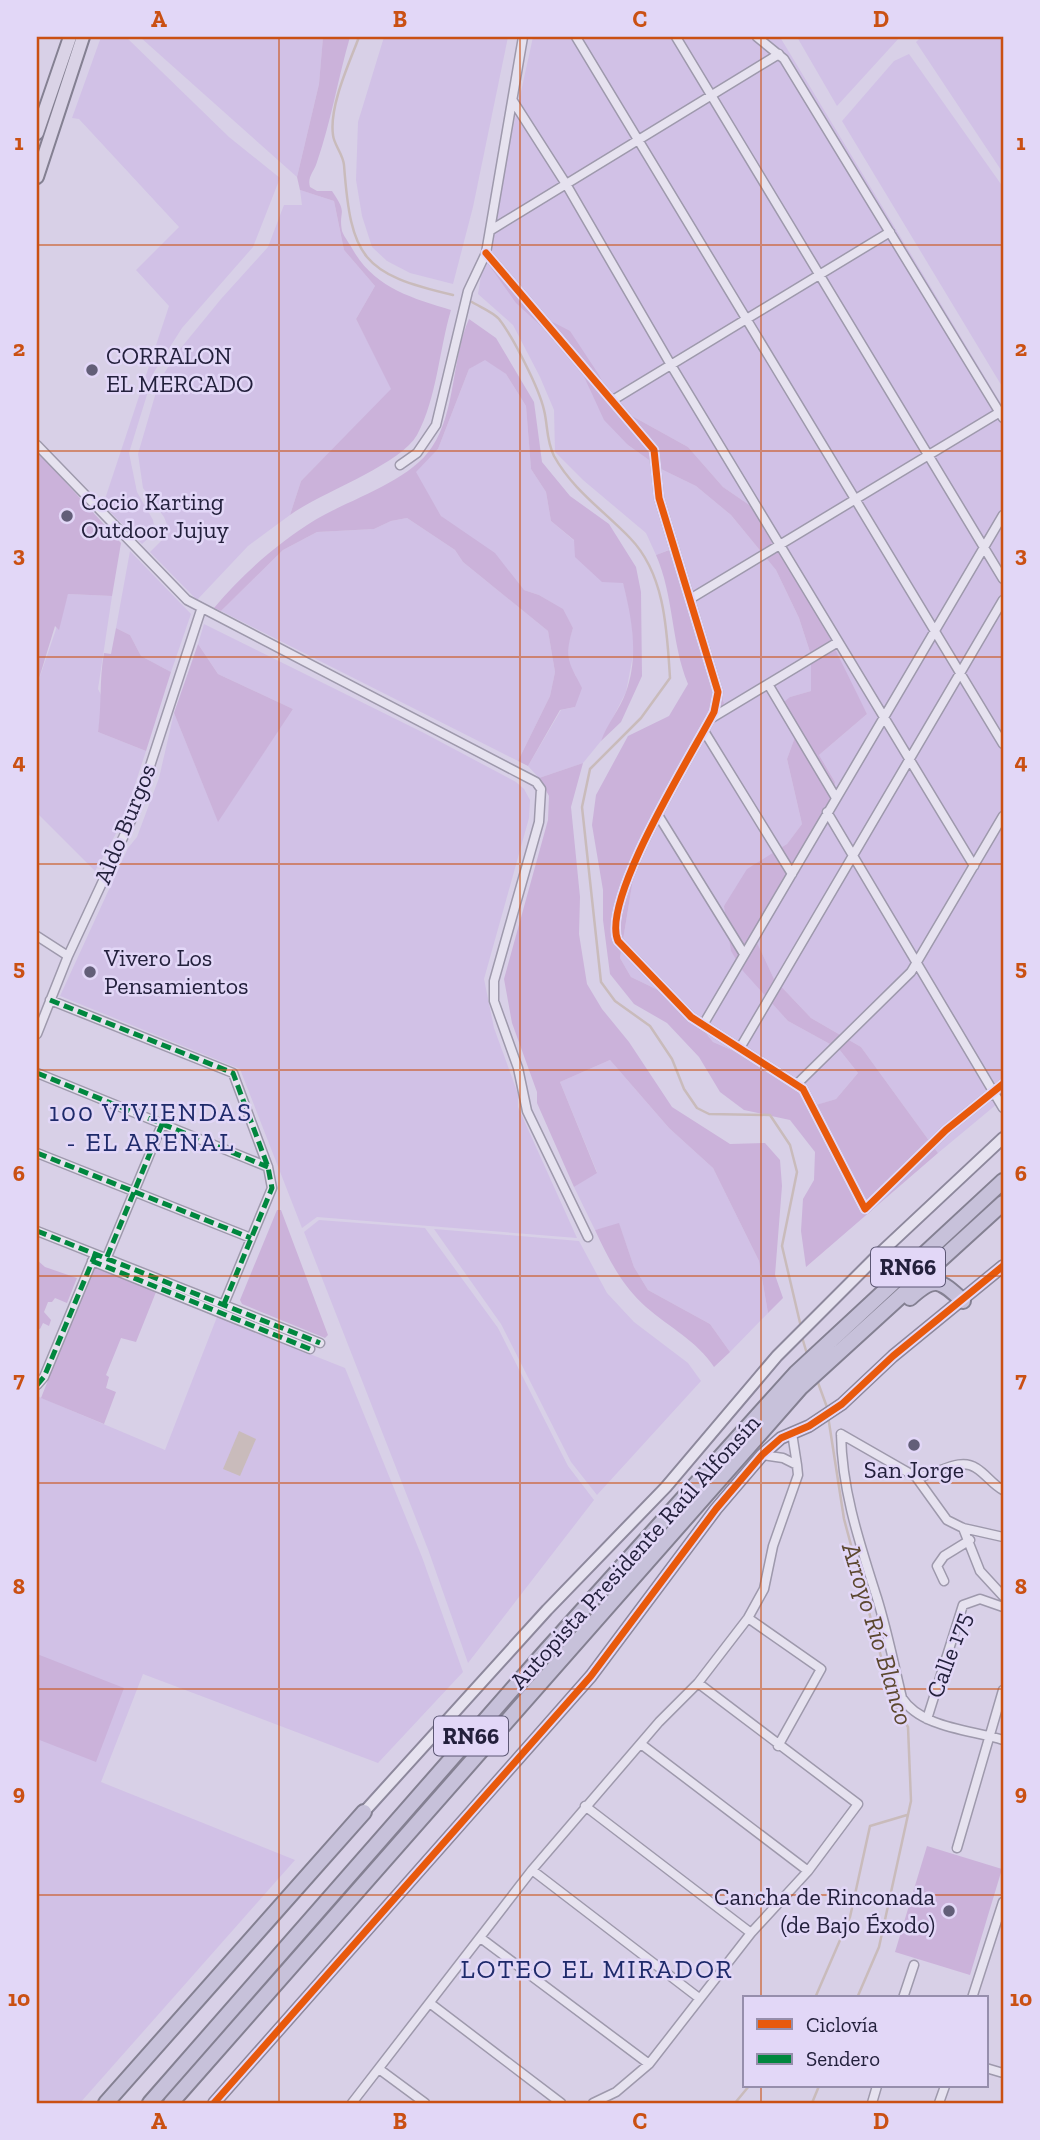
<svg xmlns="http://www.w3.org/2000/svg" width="1040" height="2140" font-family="'Zilla Slab',serif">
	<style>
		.farmland { fill: #d1c1e6 }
		.green { fill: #cbb2da }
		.water { fill: #c9bbbb }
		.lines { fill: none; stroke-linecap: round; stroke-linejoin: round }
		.stream { stroke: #c9bbbb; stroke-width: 2.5 }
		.street-casing { stroke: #9e99ac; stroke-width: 11 }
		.secondary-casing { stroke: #8d889c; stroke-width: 14 }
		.primary-casing { stroke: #848092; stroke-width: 16 }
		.highway-casing { stroke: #848092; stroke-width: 18 }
		.street { stroke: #e6e2ef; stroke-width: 8 }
		.secondary { stroke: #e6e2ef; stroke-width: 10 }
		.primary { stroke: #dad3e6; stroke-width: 12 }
		.highway { stroke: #c7c1da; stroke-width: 14 }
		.quiet { stroke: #00873e; stroke-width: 5; stroke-dasharray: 10 5; stroke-linecap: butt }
		.cycleway-casing { stroke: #e2d7f7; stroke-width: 11 }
		.cycleway { stroke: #e8590c; stroke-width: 7 }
		.grid { fill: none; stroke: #ca5013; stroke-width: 2; stroke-opacity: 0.55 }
		.poi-dot { fill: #625e78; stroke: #e2d7f7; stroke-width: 2.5 }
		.labels { text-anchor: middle; stroke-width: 5; stroke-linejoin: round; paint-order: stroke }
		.shield { fill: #e2d7f7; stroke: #5c5774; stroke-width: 2 }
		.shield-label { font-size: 23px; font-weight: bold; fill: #23203c }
		.poi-label { font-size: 24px; fill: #23203c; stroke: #e2d7f7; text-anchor: start }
		.street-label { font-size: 24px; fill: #23203c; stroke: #e2d7f7 }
		.neighbourhood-label { font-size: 26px; letter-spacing: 2px; fill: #1e2a6a; stroke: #e2d7f7 }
		.water-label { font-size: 26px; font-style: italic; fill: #5c482f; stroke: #e2d7f7 }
		.neatline { fill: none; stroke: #ca5013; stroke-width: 2.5 }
		.grid-label { font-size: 23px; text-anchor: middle; font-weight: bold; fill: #ca5013 }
	</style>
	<rect width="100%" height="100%" fill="#d8d0e7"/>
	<path class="farmland" d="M101 37H126L229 137 280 178 253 247 182 328 154 372 129 453 137 492 153 520 155 532 142 544 103 505 169 306 136 270 179 227 79 119 72 118Z
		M140 37H323L319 84 297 177Z
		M384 37H508L473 207 453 284 410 273 387 261 372 247 362 216 356 180 358 122Z
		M533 37H780L1003 407V1099L938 1153 861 1047 811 1018 774 979 753 934 784 877 829 823 835 782 819 755 867 714 758 511 723 487 688 447 614 406 487 247Z
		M797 37H900L837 106Z
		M921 37H1003V173L916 42Z
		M909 54 1003 187V388L842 121 894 61Z
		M300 190 334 201 344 250 375 286 356 319 392 389 301 481 290 515 248 546 197 600 150 552 170 532 164 517 143 488 138 454 159 382 176 354 221 299 268 247 284 205H302Z
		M484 258 575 357 628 445 663 470 696 486 731 515 776 570 799 618 811 655V691L790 697 795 737 787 759 802 824 787 844 769 857 724 906 769 998 788 1021 839 1049 858 1073 836 1099 817 1105 764 1064 713 1042 679 1000 631 977 620 958 638 849 724 702 673 560 676 547 656 555 646 533 583 480 555 452 554 410 540 377 513 325 478 294Z
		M485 359 506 374 526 406 531 469 546 492 551 521 623 582 631 615 634 650 626 692 601 741 583 763 539 778 528 766 561 710 575 707 576 676 568 664 567 648 573 628 562 609 539 595 524 590 441 516 415 472 438 449 469 369Z
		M407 518 455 550 463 562 548 631 555 672 550 696 518 761 221 611 283 550 317 532 374 529 391 521Z
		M130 551 191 614 171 672 141 656 130 635 116 628Z
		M68 594 112 596 98 689 103 699 98 732 146 751 123 821 95 871 37 813V685Z
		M204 624 424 733 516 782 524 789 530 800 529 818 484 979 494 1028 518 1094V1107L577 1238 317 1217 302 1228 240 1069 60 996 128 848 137 837 159 778 174 713 218 821 293 709 218 674 198 644Z
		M610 1060 669 1128 713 1168 759 1261 768 1313 730 1352 710 1324 648 1290 634 1267 619 1224 595 1230 574 1187 597 1172 560 1082Z
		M319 1220 425 1228 498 1328 568 1466 594 1500 468 1663 429 1552 304 1232Z
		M434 1229 579 1241 607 1293 634 1322 688 1363 701 1381 597 1495 571 1462 501 1324Z
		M217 1317 345 1368 422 1557 463 1672 378 1763 143 1674 101 1782 295 1860 80 2103H37V1396L165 1450Z"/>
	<path class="green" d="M323 37H350C338 78 331 122 317 162 314 172 307 177 310 187L317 191H332C349 216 338 209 342 231 344 237 350 244 353 250 375 288 412 298 451 310 439 350 437 398 417 435 400 465 320 493 290 515L301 481 391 389 356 319 375 286 344 250 334 201 300 190 297 177 319 84Z
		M487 247 545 318 570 331 599 375 614 406 688 447 723 487 758 511 802 582 867 714 819 755 835 782 829 823 784 877 753 934 774 979 811 1018 861 1047 938 1153 806 1267 801 1231 803 1199 814 1180 815 1152 790 1120 744 1110 720 1092 699 1057 667 1023 634 1004 610 974 603 920V890L592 825 596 795 628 736 669 716 688 684C671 643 674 596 656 555L677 547 673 560 724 703 638 849 620 958 631 977 679 1000 713 1042 764 1064 816 1105 836 1099 858 1073 839 1049 788 1021 743 971 731 951 724 906 747 869 787 844 802 824 787 759 795 737 779 706 790 697 811 691V655L799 618 776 570 731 515 696 486 663 470 628 445 604 420 575 357 516 303 484 258Z
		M469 319 496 338 534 402 542 462 570 496 609 524 636 567 641 592 642 676 621 722 601 741C607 724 620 709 626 692 639 656 632 619 623 583L602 582 575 557 574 540 551 521 546 492 531 469 526 406 506 374 485 360 469 369 438 449 416 472 441 516 495 553 524 590 539 595 563 609 573 628C564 658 568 661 582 688L575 707 560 710 528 766 518 761 550 696 555 672 548 631 463 562 455 550 407 518 391 521 374 529 317 532 283 550 221 611 214 608C242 574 278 543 315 520 350 499 409 482 432 447 456 412 452 356 469 319Z
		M37 451 121 543 112 596 68 594 59 630 55 626 37 685Z
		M116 628 130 635 141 656 171 672 146 751 98 732C102 704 99 681 104 653L111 654Z
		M198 644 218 674 293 709 218 822 174 713Z
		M583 763 571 807 580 897 579 934 587 984 602 1009 629 1042 672 1107 730 1144 765 1143 780 1160 782 1186 775 1275 783 1298 768 1313 759 1261 713 1168 669 1128 610 1060 560 1082 597 1173 574 1187 537 1103V1092L512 1023 504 979 548 820 549 796 539 778Z
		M277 1210H281L328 1335 325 1338 242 1304 240 1300Z
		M619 1223 634 1267 648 1290 710 1324 730 1352 714 1367C696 1340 670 1328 646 1307 622 1286 608 1258 595 1230Z
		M37 1260 45 1267 77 1278 67 1303 55 1298 52 1302H48L44 1312 51 1320 49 1326 43 1323 40 1329 37 1328Z
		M93 1266 156 1292 136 1342 121 1338 106 1375 109 1377 106 1388 116 1392 104 1424 41 1398Z
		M37 1654 124 1688 96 1762 37 1739Z
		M927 1846 1002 1869 970 1975 895 1952Z"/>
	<path class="water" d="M239 1431 256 1439 240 1476 223 1469Z"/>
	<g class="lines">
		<path class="stream" d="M359 37C349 64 329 106 333 135 334 145 343 154 344 165 351 258 362 274 453 295
			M472 302C480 307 493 312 499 319 513 337 539 388 544 410 548 426 546 440 554 456 572 489 604 511 630 538 665 574 667 630 670 678L641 718 590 769 582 807 601 982 615 1001 650 1026 672 1059 684 1089 697 1108 709 1114 770 1115 790 1145 797 1172 782 1246 801 1327
			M802 1337 807 1354
			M817 1380 828 1410
			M828 1416 844 1519 894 1705 908 1727 911 1801 879 1947 857 1998
			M815 1998 850 1917 870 1826 907 1815
			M735 2103 749 2086
			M812 2103 819 2086"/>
		<g class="street-casing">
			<path id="street" d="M576 37 1003 744
				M676 37 1003 579
				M757 37 784 59 1003 418
				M513 101 566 184 671 365 974 866
				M491 230 779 54
				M486 253 654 450 659 498 718 692 714 712C692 754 600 901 618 941L691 1017 803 1089 865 1209 946 1130 1003 1084
				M613 400 890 232
				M37 445 187 600 536 782 541 789 539 822 494 981V1001L518 1068 527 1111 588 1237
				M400 465 417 453 436 425 468 291 486 253 523 37
				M690 599 1000 412
				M768 684 836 798
				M710 719 838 642
				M704 731 792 874
				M827 812 1003 1108
				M658 815 744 954
				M37 936 68 956
				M50 1000 233 1073 268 1167 272 1188 224 1304
				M703 1025 1003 515
				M37 1034 68 956 135 812 201 610
				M740 1048 1003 600
				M37 1073 268 1167
				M797 1084 911 972 1003 816
				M37 1153 251 1238
				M37 1231 320 1343
				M107 1257 163 1122
				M92 1261 310 1349
				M37 1385 44 1377 94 1257
				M792 1433 797 1465
				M841 1434C842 1492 860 1544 877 1598 887 1630 894 1665 902 1698 921 1728 972 1730 1003 1740
				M841 1434 916 1477 947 1520 963 1528 1003 1537
				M916 1477C936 1476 959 1456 976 1468 986 1474 993 1485 1003 1490
				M963 1528 980 1571 1003 1596
				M944 1581 937 1566 944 1556 970 1540
				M748 1618 821 1669 778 1746
				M927 1719 963 1605 980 1599 1003 1607
				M641 1744 808 1871
				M585 1806 751 1933
				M957 1848 1003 1690
				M532 1870 699 1998
				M482 1939 649 2064
				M903 1998 914 1965
				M972 1998 1003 1902
				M431 2004 561 2103
				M986 2068 1003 2073
				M379 2069 425 2103
				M352 2103 532 1870 659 1722 698 1683 748 1618 764 1589 773 1546 798 1475 797 1465 783 1458 762 1455
				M593 2103 616 2092 649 2064 751 1933 808 1871 858 1804 698 1683
				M872 2103 877 2086
				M939 2103 945 2086"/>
		</g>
		<g class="secondary-casing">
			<path id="secondary" d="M364 1812 547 1610 666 1487 777 1356 877 1256 1003 1138
				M214 2103 591 1676 716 1509 762 1455 781 1438 809 1426 842 1404 893 1356 1003 1266"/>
		</g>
		<g class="primary-casing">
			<path id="primary" d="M37 133 70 37
				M37 177 83 37"/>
		</g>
		<g class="highway-casing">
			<path id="highway" d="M910 1298C935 1275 940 1280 963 1301
				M106 2103 364 1812
				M150 2103 544 1653 796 1373 1003 1181
				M171 2103 801 1387 1003 1203"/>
		</g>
		<use href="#street" class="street"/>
		<use href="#secondary" class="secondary"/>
		<use href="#primary" class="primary"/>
		<use href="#highway" class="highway"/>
		<path class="quiet" d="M50 1000 233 1073 268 1167 272 1188 224 1304
			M37 1073 268 1167
			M37 1153 251 1238
			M37 1231 320 1343
			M107 1257 163 1122
			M92 1261 310 1349
			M37 1385 44 1377 95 1255"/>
		<g class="cycleway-casing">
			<path id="cycleway" d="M486 253 654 450 659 498 718 692 714 712C692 754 600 901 618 941L691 1017 803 1089 865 1209 946 1130 1003 1084
				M214 2103 591 1676 716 1509 762 1455 781 1438 809 1426 842 1404 893 1356 1003 1266"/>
		</g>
		<use href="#cycleway" class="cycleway"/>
	</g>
	<path class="grid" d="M279 37V2103M520 37V2103M761 37V1998M37 245H1003M37 451H1003M37 657H1003M37 864H1003M37 1070H1003M37 1276H1003M37 1483H1003M37 1689H1003M37 1895H1003M761 2086V2103"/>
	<g class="poi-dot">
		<circle cx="92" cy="370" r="7"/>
		<circle cx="67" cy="516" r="7"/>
		<circle cx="90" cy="972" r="7"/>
		<circle cx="914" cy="1445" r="7"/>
		<circle cx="949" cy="1911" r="7"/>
	</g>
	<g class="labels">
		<g class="shield">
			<rect x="871" y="1247.5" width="74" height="39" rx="5"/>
			<rect x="434" y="1716.5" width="74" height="39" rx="5"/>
		</g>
		<g class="shield-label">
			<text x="908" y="1275">RN66</text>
			<text x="471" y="1744">RN66</text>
		</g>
		<g class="poi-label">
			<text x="106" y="364">CORRALON<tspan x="106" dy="28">EL MERCADO</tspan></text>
			<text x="81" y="510">Cocio Karting<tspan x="81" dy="28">Outdoor Jujuy</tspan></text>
			<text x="104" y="966">Vivero Los<tspan x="104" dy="28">Pensamientos</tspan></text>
			<text x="914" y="1478" text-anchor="middle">San Jorge</text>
			<text x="935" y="1905" text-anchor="end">Cancha de Rinconada<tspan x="935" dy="28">(de Bajo Éxodo)</tspan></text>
		</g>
		<g class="street-label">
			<text transform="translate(125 824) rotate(-68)" y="8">Aldo Burgos</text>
			<text transform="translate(635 1552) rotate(-48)" y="8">Autopista Presidente Raúl Alfonsín</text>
			<text transform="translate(949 1655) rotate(-70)" y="8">Calle 175</text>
		</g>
		<g class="neighbourhood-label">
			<text x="151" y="1121">100 VIVIENDAS<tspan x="151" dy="30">- EL ARENAL</tspan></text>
			<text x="597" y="1978">LOTEO EL MIRADOR</text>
		</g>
		<g class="water-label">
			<text transform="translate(878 1634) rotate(73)" y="9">Arroyo Río Blanco</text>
		</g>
	</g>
	<rect width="1040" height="2140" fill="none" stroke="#e2d7f7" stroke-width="77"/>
	<rect x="743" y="1996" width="245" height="91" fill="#e2d7f7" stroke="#968eac" stroke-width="2"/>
	<rect x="757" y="2019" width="35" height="10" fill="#e8590c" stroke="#968eac" stroke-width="2"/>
	<text x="806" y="2032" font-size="21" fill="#23203c">Ciclovía</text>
	<rect x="757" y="2054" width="35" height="10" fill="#00873e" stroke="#968eac" stroke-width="2"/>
	<text x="806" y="2066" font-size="21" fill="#23203c">Sendero</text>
	<rect x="38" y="38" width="964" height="2064" class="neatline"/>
	<g class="grid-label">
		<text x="159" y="27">A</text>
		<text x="400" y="27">B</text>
		<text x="640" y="27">C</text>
		<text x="881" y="27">D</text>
		<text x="19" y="150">1</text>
		<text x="1021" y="150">1</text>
		<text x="19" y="356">2</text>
		<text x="1021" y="356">2</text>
		<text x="19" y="562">3</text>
		<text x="1021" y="562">3</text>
		<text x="19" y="769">4</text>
		<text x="1021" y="769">4</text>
		<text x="19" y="975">5</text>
		<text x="1021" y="975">5</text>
		<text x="19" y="1181">6</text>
		<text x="1021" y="1181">6</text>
		<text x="19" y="1387">7</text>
		<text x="1021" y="1387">7</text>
		<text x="19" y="1594">8</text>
		<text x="1021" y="1594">8</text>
		<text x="19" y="1800">9</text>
		<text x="1021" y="1800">9</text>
		<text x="19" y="2006">10</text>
		<text x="1021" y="2006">10</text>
		<text x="159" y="2129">A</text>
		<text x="400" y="2129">B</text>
		<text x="640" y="2129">C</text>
		<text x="881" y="2129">D</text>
	</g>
</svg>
